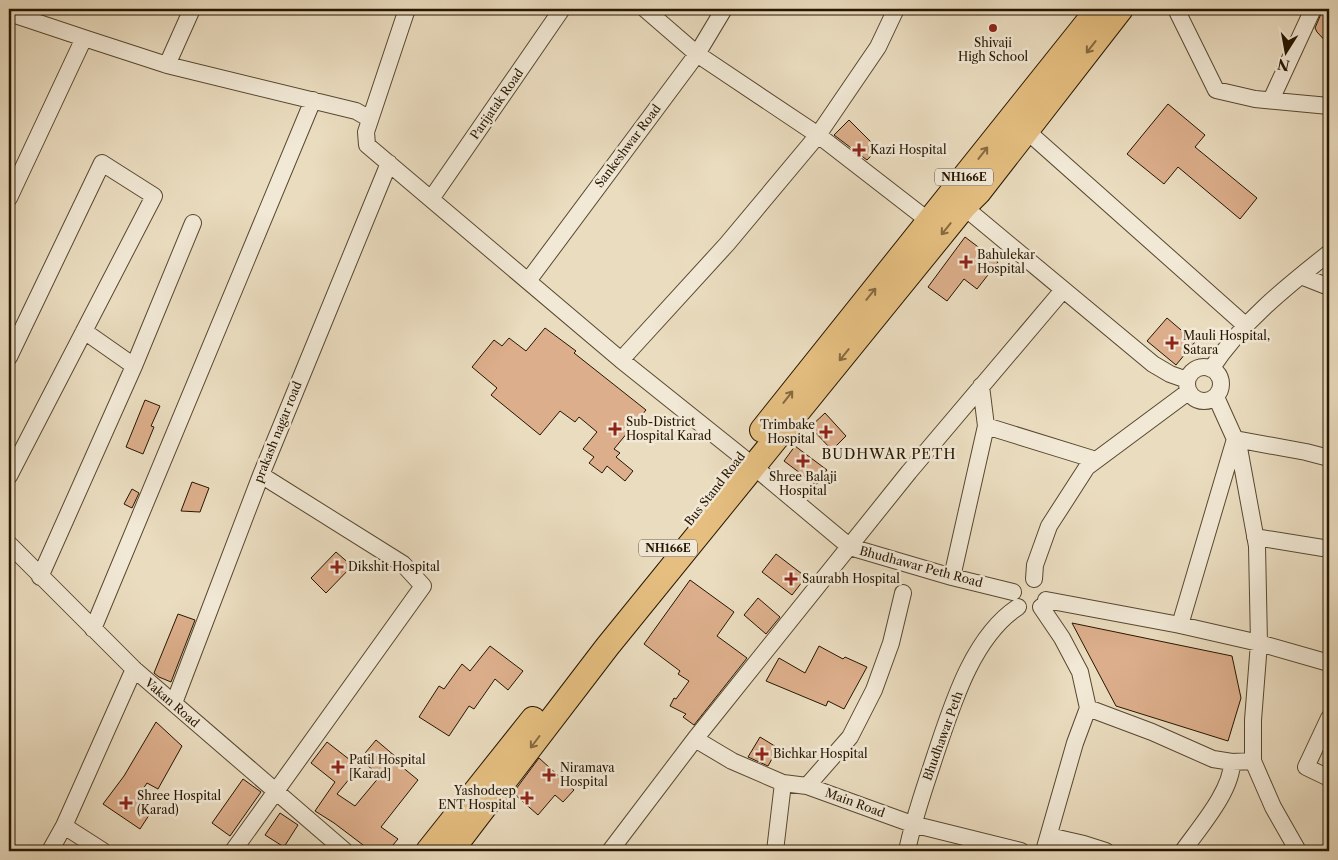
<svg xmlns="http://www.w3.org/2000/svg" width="1338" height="860" font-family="'Libre Caslon Text',serif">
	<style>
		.building { fill: #dcae8b; stroke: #261601 }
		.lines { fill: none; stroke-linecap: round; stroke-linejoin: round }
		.minor-casing { stroke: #574830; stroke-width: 18 }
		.highway-casing { stroke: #261601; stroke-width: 26 }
		.minor { stroke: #f1e8d5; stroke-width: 16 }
		.highway { stroke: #e5be80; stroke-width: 24 }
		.oneway { stroke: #866a40 }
		.poi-dot { fill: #8f2418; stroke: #f1e8d5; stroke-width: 2 }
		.labels { text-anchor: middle; stroke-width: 5; stroke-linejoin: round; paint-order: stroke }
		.shield { fill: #f1e8d5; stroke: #635541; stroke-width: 1 }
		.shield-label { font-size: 11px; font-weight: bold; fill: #261601 }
		.poi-label { font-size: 12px; fill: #261601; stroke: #f1e8d5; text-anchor: start }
		.street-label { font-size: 12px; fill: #261601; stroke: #f1e8d5 }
		.neighbourhood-label { font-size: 14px; letter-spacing: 1px; fill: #261601; stroke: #f1e8d5 }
	</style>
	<rect width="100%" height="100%" fill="#eadcbf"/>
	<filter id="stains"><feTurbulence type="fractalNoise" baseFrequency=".004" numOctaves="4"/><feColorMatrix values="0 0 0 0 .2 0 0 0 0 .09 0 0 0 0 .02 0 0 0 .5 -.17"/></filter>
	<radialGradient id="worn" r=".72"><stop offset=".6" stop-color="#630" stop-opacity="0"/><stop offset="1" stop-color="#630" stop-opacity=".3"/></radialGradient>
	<path class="building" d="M1323 9H1329V45L1317 32 1315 28Z
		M1168 104 1205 135 1195 147 1257 198 1240 219 1178 167 1164 184 1127 154Z
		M849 120 878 149 867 160 834 135Z
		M965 237 998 262 977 289 964 279 947 301 928 287Z
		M1167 318 1195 342 1176 365 1147 341Z
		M545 328 576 351 574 353 646 410 614 449 620 453 616 457 633 471 625 481 607 466 602 473 589 463 594 457 583 449 597 432 579 417 575 422 560 411 540 435 491 395 497 388 472 367 494 340 502 346 509 338 526 351Z
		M145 400 160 406 151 426 154 427 143 454 126 447Z
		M825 413 846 436 832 450 810 427Z
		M795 446 827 470 816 485 784 461Z
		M192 482 209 488 200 512 181 511Z
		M132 489 139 493 132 508 124 504Z
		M336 552 352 566 326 593 311 578Z
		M776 554 806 577 792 595 762 572Z
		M690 580 734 612 717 636 747 658 694 725 683 717 686 714 670 706 674 698 676 699 689 681 678 674 680 671 644 644Z
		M758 598 780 617 766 634 744 615Z
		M178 614 195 620 171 682 159 677 154 673Z
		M1072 623 1232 656 1241 698 1228 741 1116 706Z
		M490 646 523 671 508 690 495 679 474 709 469 706 449 736 419 717 439 686 444 689 462 664 470 671Z
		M819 646 843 659 845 657 867 667 844 709 828 701 826 706 766 681 779 658 805 673Z
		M156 722 182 746 158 789 147 783 137 798 153 809 140 829 103 804 124 776Z
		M760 737 778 748 768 766 748 757Z
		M376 740 403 763 401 766 418 780 381 827 398 839 388 851H371L334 823 315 811 335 782 311 763 327 742 359 767 337 794 355 806 380 776 360 759Z
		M539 758 574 790 563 802 555 795 538 815 513 793Z
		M243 779 261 792 230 836 212 823Z
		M280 813 298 825 284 847 265 835Z"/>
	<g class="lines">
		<g class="minor-casing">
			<path id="minor" d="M407 9 366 132 367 145 621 360 741 456 850 547 952 577 1013 592
				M645 9 697 54 818 135 929 221
				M1176 9 1216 90 1255 99 1329 106
				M9 13 84 38
				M167 65 356 111 370 119
				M1271 100 1313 9
				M1019 124 1245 325
				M9 198 84 38 167 65 192 9
				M431 199 562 9
				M964 207 1153 364 1170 374 1187 380
				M1301 276 1329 287
				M528 281 697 54 724 9
				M84 331 134 366
				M9 357 102 163 154 196 9 476
				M621 360 727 244 818 135 878 47 896 9
				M1187 384a17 17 0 1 1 34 0a17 17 0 1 1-34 0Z
				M1211 369C1241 323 1286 287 1329 253
				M986 426 1096 460
				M1255 537 1329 549
				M9 544 134 669 345 851
				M40 577 134 366 193 223
				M952 577 986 426 981 386
				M1034 579 1035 565 1049 526 1087 467 1188 392
				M1046 600 1180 625 1259 643 1329 663
				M1041 607 1062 638 1080 672 1088 708 1075 743 1044 851
				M1180 625 1235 439 1306 452 1329 458
				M93 629 313 100
				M174 703 261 475 389 163
				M1088 708 1152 732 1213 759 1232 762 1253 761V720L1259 643 1257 546 1239 448 1216 397
				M1329 718 1306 767 1329 778
				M695 739 732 761 783 783 807 786 912 824 1021 851
				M1253 761 1273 807 1298 851
				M807 786 850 737 874 690 891 643 903 593
				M64 826 103 851
				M1049 836 1084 844 1106 851
				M50 851 64 826 134 669
				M233 851 423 586 403 564 261 475
				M610 851 695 739 909 472 1063 290
				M775 851 783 783
				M907 851C913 820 924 790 934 759 951 709 971 638 1018 607
				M1183 851C1199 828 1232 791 1232 762"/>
		</g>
		<g class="highway-casing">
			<path id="highway" d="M762 430 1098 9
				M428 851 533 719
				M451 851 607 647 964 207 979 192 1121 9"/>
		</g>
		<use href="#minor" class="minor"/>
		<use href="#highway" class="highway"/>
	</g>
	<defs><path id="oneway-shaft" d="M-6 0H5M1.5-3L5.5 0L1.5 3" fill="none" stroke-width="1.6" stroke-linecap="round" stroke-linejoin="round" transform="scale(1.25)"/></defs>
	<g class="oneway">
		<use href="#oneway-shaft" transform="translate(1091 47) rotate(128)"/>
		<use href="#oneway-shaft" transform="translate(983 153) rotate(-52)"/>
		<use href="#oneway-shaft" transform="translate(946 229) rotate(129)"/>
		<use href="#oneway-shaft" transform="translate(871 294) rotate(-51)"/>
		<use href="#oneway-shaft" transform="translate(844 355) rotate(129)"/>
		<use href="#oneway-shaft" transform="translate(788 397) rotate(-52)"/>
		<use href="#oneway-shaft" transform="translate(535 742) rotate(127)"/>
	</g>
	<g class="poi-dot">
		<circle cx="993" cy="28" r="5"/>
		<path d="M856.5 142.5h5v5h5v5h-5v5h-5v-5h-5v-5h5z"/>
		<path d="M963.5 254.5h5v5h5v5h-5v5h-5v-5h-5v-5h5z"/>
		<path d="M1169.5 335.5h5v5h5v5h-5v5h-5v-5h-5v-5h5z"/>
		<path d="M612.5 421.5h5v5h5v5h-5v5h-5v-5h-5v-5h5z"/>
		<path d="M823.5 424.5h5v5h5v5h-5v5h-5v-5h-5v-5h5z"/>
		<path d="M800.5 453.5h5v5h5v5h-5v5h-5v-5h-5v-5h5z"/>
		<path d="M334.5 559.5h5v5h5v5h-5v5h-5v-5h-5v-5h5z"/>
		<path d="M788.5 571.5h5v5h5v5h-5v5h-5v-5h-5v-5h5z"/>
		<path d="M759.5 746.5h5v5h5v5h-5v5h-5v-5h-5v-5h5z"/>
		<path d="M335.5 759.5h5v5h5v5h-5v5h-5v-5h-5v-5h5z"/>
		<path d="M546.5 767.5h5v5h5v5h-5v5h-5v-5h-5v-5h5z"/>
		<path d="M524.5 790.5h5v5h5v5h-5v5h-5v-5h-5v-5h5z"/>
		<path d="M123.5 795.5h5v5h5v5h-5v5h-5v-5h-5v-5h5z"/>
	</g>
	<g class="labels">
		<g class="shield">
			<rect x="935" y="168.5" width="58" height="17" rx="4"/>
			<rect x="639" y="539.5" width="58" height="17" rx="4"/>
		</g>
		<g class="shield-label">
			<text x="964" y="181">NH166E</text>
			<text x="668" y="552">NH166E</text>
		</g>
		<g class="poi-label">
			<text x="993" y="47" text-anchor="middle">Shivaji<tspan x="993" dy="14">High School</tspan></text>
			<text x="870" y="154">Kazi Hospital</text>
			<text x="977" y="259">Bahulekar<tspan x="977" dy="14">Hospital</tspan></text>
			<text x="1183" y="340">Mauli Hospital,<tspan x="1183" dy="14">Satara</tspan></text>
			<text x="626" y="426">Sub-District<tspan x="626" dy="14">Hospital Karad</tspan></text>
			<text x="815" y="429" text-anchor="end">Trimbake<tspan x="815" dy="14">Hospital</tspan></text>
			<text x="803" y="481" text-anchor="middle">Shree Balaji<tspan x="803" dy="14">Hospital</tspan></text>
			<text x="348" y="571">Dikshit Hospital</text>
			<text x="802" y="583">Saurabh Hospital</text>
			<text x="773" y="758">Bichkar Hospital</text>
			<text x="349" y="764">Patil Hospital<tspan x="349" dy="14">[Karad]</tspan></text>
			<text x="560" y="772">Niramaya<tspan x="560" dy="14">Hospital</tspan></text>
			<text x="516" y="795" text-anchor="end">Yashodeep<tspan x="516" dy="14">ENT Hospital</tspan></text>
			<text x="137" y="800">Shree Hospital<tspan x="137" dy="14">(Karad)</tspan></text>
		</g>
		<g class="street-label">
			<text transform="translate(497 104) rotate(-55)" y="4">Parijatak Road</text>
			<text transform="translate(628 146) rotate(-53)" y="4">Sankeshwar Road</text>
			<text transform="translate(278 432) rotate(-68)" y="4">prakash nagar road</text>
			<text transform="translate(715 489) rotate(-52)" y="4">Bus Stand Road</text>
			<text transform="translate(921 567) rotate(15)" y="4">Bhudhawar Peth Road</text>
			<text transform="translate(172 703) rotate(41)" y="4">Vakan Road</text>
			<text transform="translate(943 736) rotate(-70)" y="4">Bhudhawar Peth</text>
			<text transform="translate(855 803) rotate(20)" y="4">Main Road</text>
		</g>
		<g class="neighbourhood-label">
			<text x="889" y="459">BUDHWAR PETH</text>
		</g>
	</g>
	<rect width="1338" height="860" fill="none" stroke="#eadcbf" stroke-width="30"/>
	<rect x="10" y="10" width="1318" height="840" fill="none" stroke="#261601" stroke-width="2.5"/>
	<rect x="15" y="15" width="1308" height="830" fill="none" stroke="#261601"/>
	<g transform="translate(1286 52) rotate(191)" stroke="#f1e8d5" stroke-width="4" paint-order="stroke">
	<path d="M0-4L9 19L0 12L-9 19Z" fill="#261601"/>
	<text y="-8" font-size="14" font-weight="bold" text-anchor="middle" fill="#261601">N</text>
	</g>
	<rect width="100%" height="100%" filter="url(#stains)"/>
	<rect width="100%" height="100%" fill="url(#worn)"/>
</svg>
